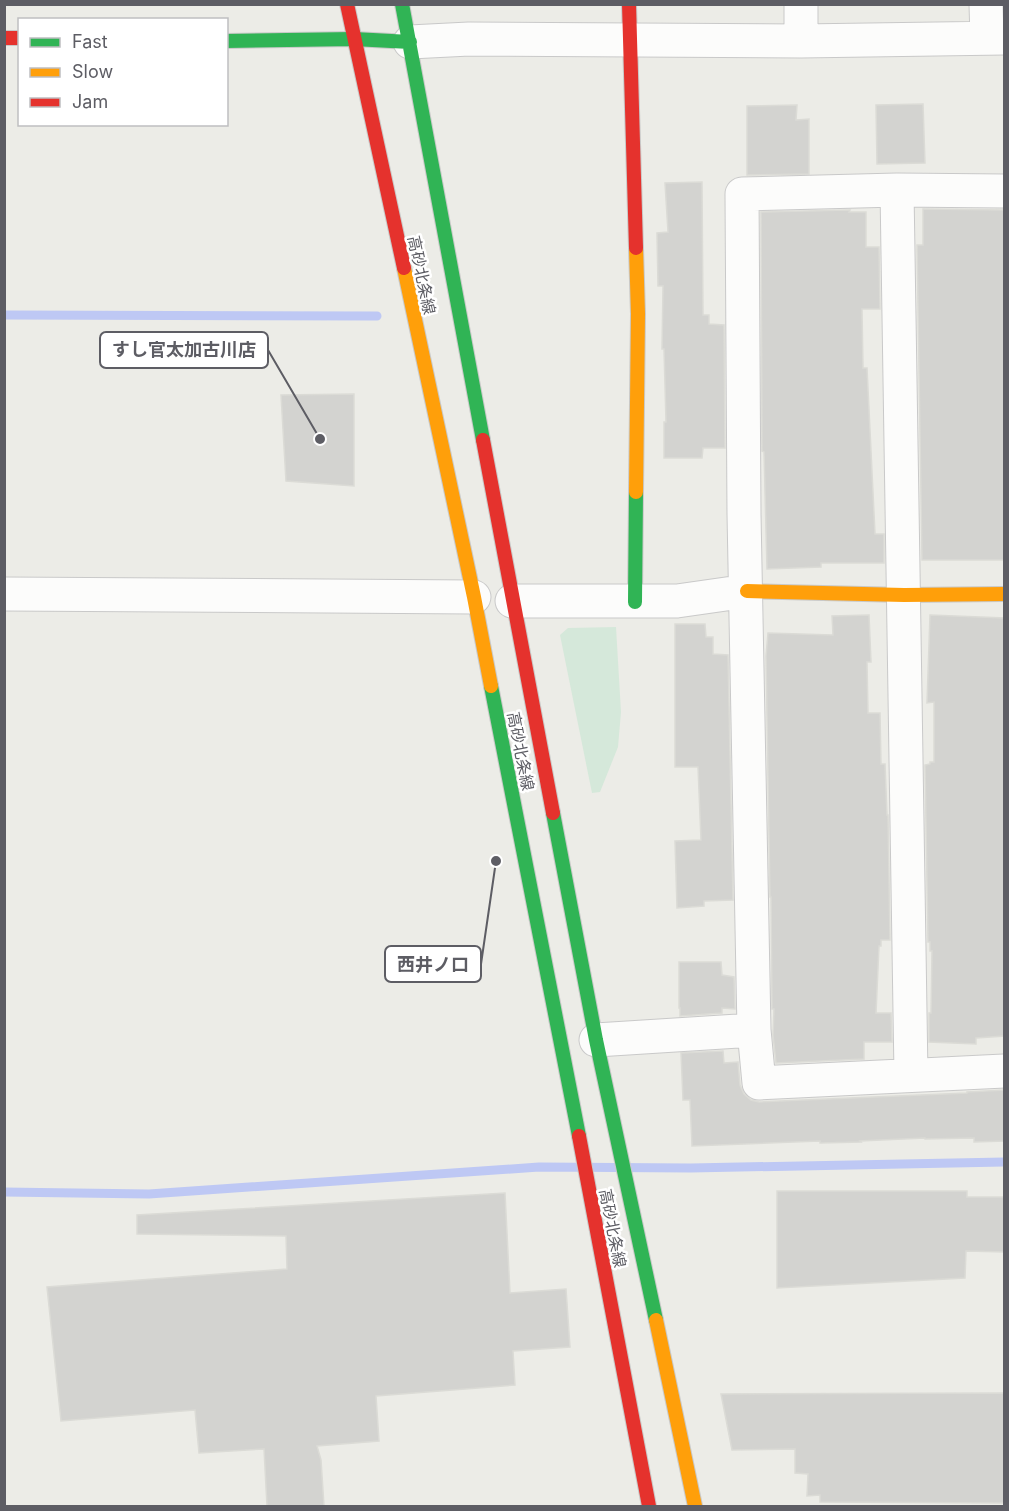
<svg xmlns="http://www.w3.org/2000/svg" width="1009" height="1511" font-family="Inter,'Noto Sans JP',sans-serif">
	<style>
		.green { fill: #d5e8da }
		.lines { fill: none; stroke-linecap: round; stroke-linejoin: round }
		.stream { stroke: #bec8f4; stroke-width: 9 }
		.building { fill: #d3d3d0; stroke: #dbdbd6; stroke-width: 1.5 }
		.street-casing { stroke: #c9c9c9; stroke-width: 35 }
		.fast-casing { stroke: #c9c9c8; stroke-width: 16 }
		.slow-casing { stroke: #c9c9c8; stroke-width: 16 }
		.jam-casing { stroke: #c9c9c8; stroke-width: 16 }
		.street { stroke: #fcfcfb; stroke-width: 33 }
		.fast { stroke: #30b455; stroke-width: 14 }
		.slow { stroke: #ff9f0a; stroke-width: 14 }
		.jam { stroke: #e5322d; stroke-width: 14 }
		.labels { text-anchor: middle; stroke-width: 5; stroke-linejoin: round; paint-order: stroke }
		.street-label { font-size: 16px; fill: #5d5d64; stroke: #fff }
		.leader { fill: none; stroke: #5d5d64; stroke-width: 2 }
		.callout-dot { fill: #5d5d64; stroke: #fff; stroke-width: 2 }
		.callout { fill: #fff; stroke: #5d5d64; stroke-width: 2 }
		.callout-label { font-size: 18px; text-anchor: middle; font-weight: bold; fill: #5d5d64 }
	</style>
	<rect width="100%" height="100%" fill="#ecece7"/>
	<path class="green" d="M616 627 621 712 618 747 600 792 592 793 560 635 568 628Z"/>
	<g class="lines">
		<path class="stream" d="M4 315 377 316
			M4 1192 149 1194 539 1167 691 1168 1004 1162"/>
	</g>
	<path class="building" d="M923 104 925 163 877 164 876 105Z
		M797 105 796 120 809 119V174L747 175V106Z
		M702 182 703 315H709V324L724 325 725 448H703L702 458H664V422H666L664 349H662L663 286H658L657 233 668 232 665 183Z
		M923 209 1005 210V560H922L917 245H923Z
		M850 210 849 212H866V247H879L880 309H862L863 368H867L875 534H884V563H821V567L767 569 764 452 762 451 761 212Z
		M354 394V486L286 481 281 395Z
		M869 615 871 662H867L868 713H880L881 764H885L887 815H888L890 940H881V946H879L876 1013H891L892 1042H864V1059L776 1063 773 1035 774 1009H772L771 897H770L766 656 768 633 833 635 832 616Z
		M930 615 1005 618V1036L976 1038V1044L929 1042V1013H931L932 951H930V942H928L925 765 930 764V762H934V702L927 703Z
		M675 624H705L706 637H713V654L728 655 733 900 704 901V906L677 908 675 841 701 840 698 767H675Z
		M679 962H721L722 975 734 977 735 1009 722 1008V1013L680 1016V1008H679Z
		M723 1051 724 1063 738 1062 740 1085 744 1094 751 1100 759 1102 967 1093V1092L1005 1090V1141L974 1142V1138L925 1139V1138L860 1141 861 1142 820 1143V1141L692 1146 690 1100H683L681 1053Z
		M777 1191H967V1197H1005V1252L966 1251 965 1278 777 1288Z
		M505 1193 510 1293 566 1289 570 1347 513 1351 515 1385 376 1396 379 1441 317 1446 321 1460 324 1506H267L264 1449 199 1453 195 1410 61 1421 47 1287 287 1269 286 1236 137 1234V1215Z
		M1005 1393V1503L820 1502V1495L807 1496 808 1474 795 1473V1449L732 1450 721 1394Z"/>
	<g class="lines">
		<g class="street-casing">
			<path id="street" d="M986 4 987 38
				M801 41V4
				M410 42 469 39 801 41 1004 38
				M897 190 911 1075
				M1004 191 897 190 742 194 744 514 754 1030 759 1083 1004 1071
				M4 594 474 597
				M512 601H677L747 591
				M596 1040 754 1030"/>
		</g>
		<g class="fast-casing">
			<path id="fast" d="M402 4 483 440
				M226 41 354 39 410 42
				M635 602 636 492
				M491 686 579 1136
				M553 813 596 1040 656 1320"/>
		</g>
		<g class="slow-casing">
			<path id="slow" d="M636 248 638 314 636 492
				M404 268 474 597 491 686
				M747 591 904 595 1004 594
				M656 1320 695 1506"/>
		</g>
		<g class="jam-casing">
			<path id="jam" d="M347 4 404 268
				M629 4 636 248
				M4 38H20
				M483 440 553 813
				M579 1136 649 1506"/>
		</g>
		<use href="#street" class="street"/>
		<use href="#fast" class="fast"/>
		<use href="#slow" class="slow"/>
		<use href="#jam" class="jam"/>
	</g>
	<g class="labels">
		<g class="street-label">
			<text transform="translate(422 275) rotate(78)" y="6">高砂北条線</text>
			<text transform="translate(521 751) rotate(79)" y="6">高砂北条線</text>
			<text transform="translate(613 1228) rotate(79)" y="6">高砂北条線</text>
		</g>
	</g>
	<path class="leader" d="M320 439L268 350M496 861L481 964"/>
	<g class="callout-dot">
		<circle cx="320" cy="439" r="6"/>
		<circle cx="496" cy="861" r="6"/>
	</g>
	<g class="callout">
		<rect x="100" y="332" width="168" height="36" rx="6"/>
		<rect x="385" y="946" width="96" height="36" rx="6"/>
	</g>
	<g class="callout-label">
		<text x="184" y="356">すし官太加古川店</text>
		<text x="433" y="971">西井ノ口</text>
	</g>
	<rect width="1009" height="1511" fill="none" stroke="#5d5d64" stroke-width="12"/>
	<rect x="18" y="18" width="210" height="108" fill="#ffffff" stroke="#bebec1" stroke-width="1.5"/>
	<rect x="30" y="38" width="30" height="9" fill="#30b455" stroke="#bebec1" stroke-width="1.5"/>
	<text x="72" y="48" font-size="18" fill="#5d5d64">Fast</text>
	<rect x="30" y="68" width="30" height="9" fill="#ff9f0a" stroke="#bebec1" stroke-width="1.5"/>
	<text x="72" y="78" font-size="18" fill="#5d5d64">Slow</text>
	<rect x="30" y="98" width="30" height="9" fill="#e5322d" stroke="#bebec1" stroke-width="1.5"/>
	<text x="72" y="108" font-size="18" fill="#5d5d64">Jam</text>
</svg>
